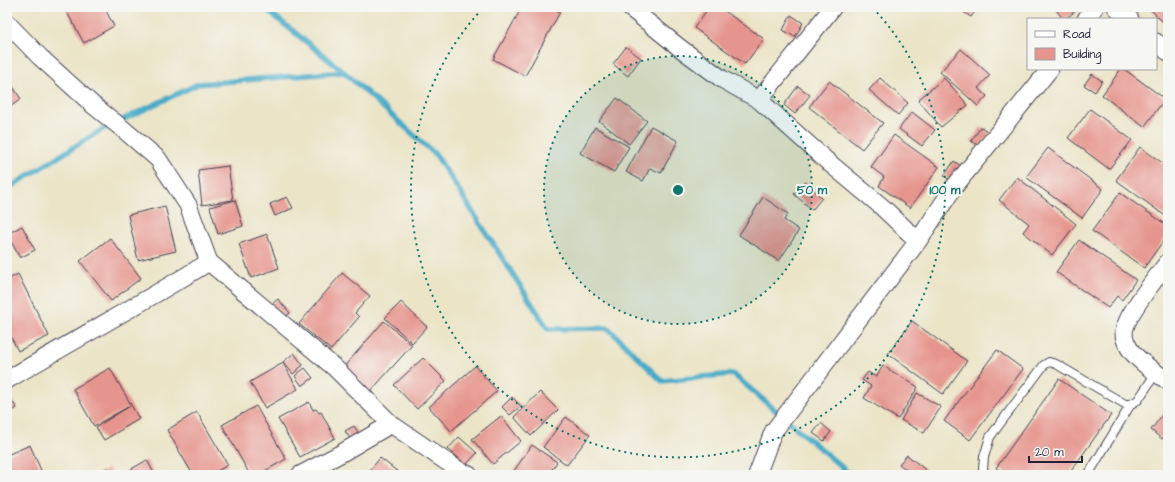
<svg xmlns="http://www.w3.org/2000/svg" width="1175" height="482" font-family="'Architects Daughter',sans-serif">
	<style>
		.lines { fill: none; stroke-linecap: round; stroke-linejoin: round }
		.stream { stroke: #48abc7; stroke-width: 5.5 }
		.building { fill: #e6958e }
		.service-casing { stroke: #403f50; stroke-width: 10 }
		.minor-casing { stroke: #403f50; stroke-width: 19 }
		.service { stroke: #fff; stroke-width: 8 }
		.minor { stroke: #fff; stroke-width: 17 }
		.ring { fill: none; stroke: #0f766e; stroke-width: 2; stroke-dasharray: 2 4 }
		.centre { fill: #0f766e; stroke: #f6f6f2; stroke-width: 2 }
		.ring-label { font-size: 12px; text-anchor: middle; font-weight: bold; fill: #0f766e; stroke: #f6f6f2; stroke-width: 4; stroke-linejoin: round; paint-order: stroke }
	</style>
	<rect width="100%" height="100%" fill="#f6f6f2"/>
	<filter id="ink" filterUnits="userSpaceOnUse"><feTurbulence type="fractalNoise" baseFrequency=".025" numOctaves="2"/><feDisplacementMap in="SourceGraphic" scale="8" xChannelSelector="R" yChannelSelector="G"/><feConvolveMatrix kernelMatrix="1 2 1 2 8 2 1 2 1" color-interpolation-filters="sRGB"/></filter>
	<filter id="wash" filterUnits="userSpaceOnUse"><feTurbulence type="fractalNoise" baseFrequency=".012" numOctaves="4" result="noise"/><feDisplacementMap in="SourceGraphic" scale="16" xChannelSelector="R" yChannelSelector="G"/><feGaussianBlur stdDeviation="0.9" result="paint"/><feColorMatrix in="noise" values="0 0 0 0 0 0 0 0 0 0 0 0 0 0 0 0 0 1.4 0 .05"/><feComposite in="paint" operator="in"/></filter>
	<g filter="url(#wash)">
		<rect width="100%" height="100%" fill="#ebe4c7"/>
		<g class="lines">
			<path class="stream" d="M263 7 344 72 436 155 548 329 608 328 662 381 733 374 851 475
				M7 189 103 129 198 84 344 72"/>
		</g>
		<g id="blocks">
			<path class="building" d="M64 7H104L114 26 84 43Z
				M522 7H551L560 12 525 76 493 59Z
				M684 7H692L689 11Z
				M709 7H719L764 39 745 64 694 28Z
				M956 7H978L971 17Z
				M1054 7H1081L1065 19H1063Z
				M1148 7H1168V27Z
				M791 15 803 23 795 37 783 30Z
				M626 47 641 58 628 76 613 64Z
				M961 49 990 75 978 88 987 96 978 106 940 72Z
				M1121 69H1124L1165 99 1144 127 1102 95Z
				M1092 74 1102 81 1095 92 1084 85Z
				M7 78 21 99 7 109Z
				M880 78 908 103 898 115 869 90Z
				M944 78 968 105 941 127 918 100Z
				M829 81 883 123 862 149 809 107Z
				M798 86 810 95 795 114 784 105Z
				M617 98 647 121 629 144 599 121Z
				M1090 109 1132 140 1109 169 1068 138Z
				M912 112 935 130 922 146 899 129Z
				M651 126 678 141 661 173 650 168 643 181 626 172Z
				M595 127 629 147 614 172 580 153Z
				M981 127 990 133 980 147 971 141Z
				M894 135 939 167 910 208 879 186 884 177 871 167Z
				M1140 147 1168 167V218L1116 180Z
				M1048 148 1103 189 1082 218 1026 177Z
				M954 161 964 168 954 183 944 176Z
				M228 166 233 200 202 205 198 170Z
				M1017 177 1076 224 1052 255 1023 232 1029 224 999 200Z
				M805 182 822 198 812 210 794 194Z
				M1120 193 1168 226V234L1144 268 1092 231Z
				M287 197 293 208 275 216 270 204Z
				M763 197 788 214 784 220 799 230 779 261 739 235Z
				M235 200 243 226 218 234 210 207Z
				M165 206 176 251 138 260 128 215Z
				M22 226 35 250 20 258 7 234Z
				M267 234 279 268 251 278 239 244Z
				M110 238 141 278 111 301 80 261Z
				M1079 240 1136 280 1122 300 1117 296 1108 308 1056 272Z
				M342 273 370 296 355 313 359 317 331 350 299 324Z
				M18 274 49 336 18 351 7 329V280Z
				M278 299 290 313 283 319 271 305Z
				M401 302 427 327 412 343 385 318Z
				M384 321 412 345 370 392 342 369Z
				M912 321 967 361 943 394 888 354Z
				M997 350 1023 369 970 440 944 421Z
				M294 353 303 365 293 374 283 362Z
				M423 358 446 381 417 409 394 385Z
				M283 363 298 389 265 408 250 382Z
				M475 366 497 391 451 431 429 407Z
				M883 366 918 387 898 419 864 398 871 386 862 380 868 372 876 377Z
				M110 368 139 419 104 440 96 427 130 406 94 426 73 389Z
				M305 368 313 378 302 386 295 376Z
				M1059 379 1111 415 1068 475H1006L996 468Z
				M540 392 558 410 531 436 514 417Z
				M917 393 941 407 924 433 901 420Z
				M7 394 17 408 7 415Z
				M512 397 521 406 510 415 502 407Z
				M309 402 313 410 316 409 319 413 321 412 335 438 300 457 278 419Z
				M256 406 286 459 258 475H250L222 425Z
				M1168 407V431L1162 439 1151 430Z
				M197 412 228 465 210 475H193L167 430Z
				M501 416 521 441 493 464 472 439Z
				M566 417 590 435 567 465 543 447Z
				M821 423 831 432 824 441 813 433Z
				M354 426 360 435 351 440 345 431Z
				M459 437 477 453 466 465 448 449Z
				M30 445 43 475H7V455Z
				M532 445 557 462 548 475H511Z
				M907 455 932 475H913L899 464Z
				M380 458 402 475H366Z
				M147 460 155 475H121Z
				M108 468 112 475H96Z"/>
		</g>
	</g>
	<g filter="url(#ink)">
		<use href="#blocks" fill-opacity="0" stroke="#403f50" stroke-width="1"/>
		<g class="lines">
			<g class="service-casing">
				<path id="service" d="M986 475 983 469 984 457 990 437 1044 365 1049 362 1056 364 1125 404H1131L1138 400 1156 373
					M1088 475 1131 404"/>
			</g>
			<g class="minor-casing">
				<path id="minor" d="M629 7 680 48 722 79 759 100 827 161 881 206 918 241
					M1116 7 1130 19
					M1086 19 1095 7
					M7 23 40 57 93 105 123 129 158 159 188 205 209 262 335 368 391 424 460 471 469 475
					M1156 42 1168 52
					M759 100 833 7
					M1168 262C1157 277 1126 314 1124 332 1124 336 1125 341 1127 344 1132 357 1156 373 1168 381
					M7 380C74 340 142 303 209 262
					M300 475 340 454 391 424
					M757 475 773 432 918 241 954 187 1050 69"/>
			</g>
			<use href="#service" class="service"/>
			<use href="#minor" class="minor"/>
		</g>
	</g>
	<circle cx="678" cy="190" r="134" fill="#0f766e" fill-opacity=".12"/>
	<g class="ring">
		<circle cx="678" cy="190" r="134"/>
		<path d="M873 8A267 267 0 1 1 483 8"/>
	</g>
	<circle cx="678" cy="190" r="6" class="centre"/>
	<g class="ring-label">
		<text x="812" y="194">50 m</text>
		<text x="945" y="194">100 m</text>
	</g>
	<rect width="1175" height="482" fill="none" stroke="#f6f6f2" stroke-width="24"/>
	<rect x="1027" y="18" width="130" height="52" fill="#f6f6f2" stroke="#a1a1a9"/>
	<rect x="1035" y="31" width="20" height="6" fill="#ffffff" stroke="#a1a1a9"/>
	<text x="1063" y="38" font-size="12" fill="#22223b">Road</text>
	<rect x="1035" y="48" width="20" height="12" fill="#e6958e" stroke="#a1a1a9"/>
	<text x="1063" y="58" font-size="12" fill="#22223b">Building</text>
	<path d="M1029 456v6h53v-6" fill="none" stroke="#22223b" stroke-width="2"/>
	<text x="1035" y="456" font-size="12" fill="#22223b" stroke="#f6f6f2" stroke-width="3" paint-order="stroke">20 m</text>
</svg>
